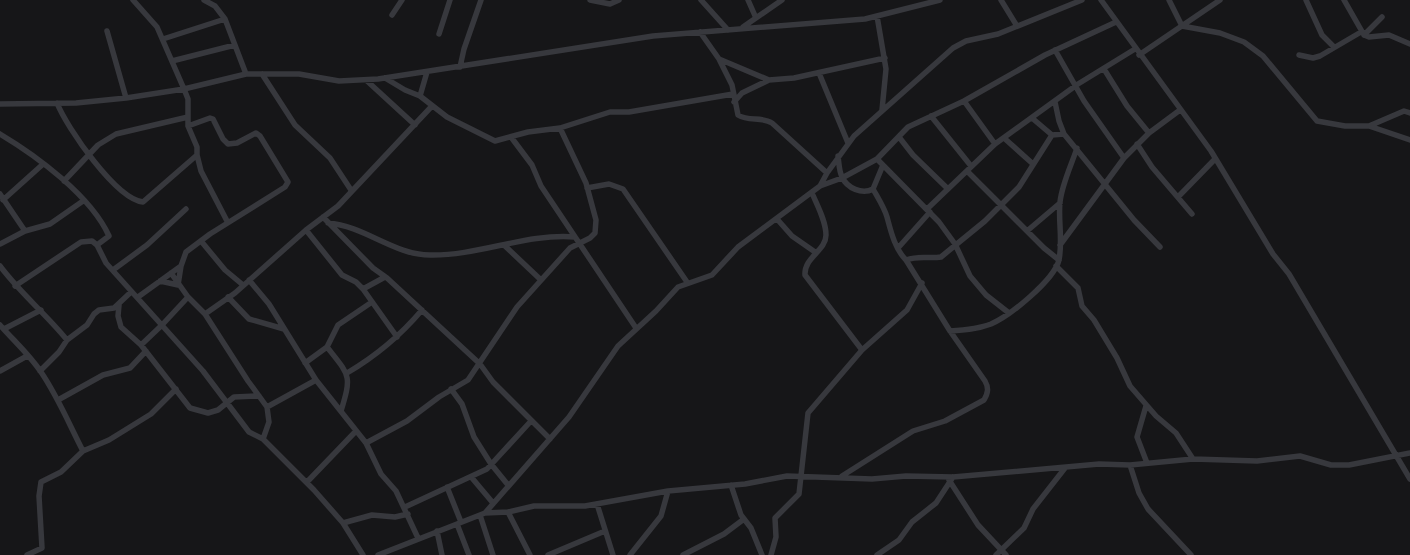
<svg xmlns="http://www.w3.org/2000/svg" width="1410" height="555" font-family="'IBM Plex Sans',sans-serif">
	<style>
		.lines { fill: none; stroke-linecap: round; stroke-linejoin: round }
		.minor { stroke: #37383d; stroke-width: 5.5 }
	</style>
	<rect width="100%" height="100%" fill="#161618"/>
	<g class="lines">
		<path class="minor" d="M133 0 157 27 184 89 188 99V126L197 147V155L201 171 227 221
			M204 0 215 6 225 19 246 74
			M590 0 610 4 619 0
			M701 0 728 30
			M748 0 756 18
			M1001 0 1017 26
			M1101 0 1211 151 1273 254 1289 274 1410 479
			M1169 0 1182 26 1220 33 1244 42 1263 56 1317 121 1345 126H1369L1410 140
			M1306 0 1322 35 1334 47
			M1344 0 1364 35 1369 37 1389 35 1410 44
			M392 15 402 0
			M877 16 886 69 882 110
			M743 27 782 0
			M107 31 126 98
			M700 32 719 59 732 85 738 115C749 122 761 116 772 123L827 173
			M439 34 450 0
			M1364 35 1382 17
			M163 39 225 19
			M1055 50 1084 101 1124 158
			M1139 55 1220 0
			M1299 55 1313 58 1320 56 1361 32
			M719 59 769 80 794 78 885 58
			M172 61 235 45
			M460 67 464 49 481 0
			M1104 69 1127 106 1149 133
			M819 73 848 143
			M262 74 295 125 330 158 351 190
			M385 78 405 90 420 96 447 117 495 141 528 132 560 128 610 112H629L733 94
			M366 80 415 125
			M420 96 427 72
			M964 101 995 144
			M734 102 742 93 769 80
			M1055 102 1059 121 1064 134 1134 220 1160 247
			M57 103C67 128 116 199 143 202L197 155
			M0 104 76 103 126 98 184 89 246 74H299L339 81 378 79 653 36 865 19 940 0
			M931 116 971 166
			M1032 118 1052 135 1064 134
			M1369 126 1404 111 1410 113
			M0 134C37 156 91 196 109 236L97 245 106 263 203 371 249 432 263 439 314 490 343 523 363 555
			M511 137 532 165 541 186 636 328
			M899 137 913 155 948 189
			M1004 138 1033 164
			M1137 144 1152 167 1192 214
			M838 156C839 163 839 171 842 177 847 188 862 195 873 189L883 165
			M877 159 939 222 955 244 970 276 986 295 1009 313
			M967 171 1044 248 1059 260
			M64 181 98 145 116 134 188 117
			M820 186 827 173 854 136 953 48 966 41 998 34 1082 0
			M587 188 609 184 623 189 687 282
			M873 189C878 198 884 207 887 217 891 232 895 249 906 260 920 255 928 259 941 257L985 221 1019 187 1052 135
			M812 193C817 205 826 221 826 235 826 251 804 257 805 275L862 350
			M0 194 25 231
			M1178 197 1215 159
			M3 200 42 165
			M927 209 995 144 1078 84 1135 49
			M323 217 373 268 387 278 480 364 493 382 550 439
			M777 219 792 236 815 252
			M328 223C365 226 394 255 430 255 479 256 526 233 575 237
			M306 230 342 275 356 282 363 289 397 337
			M1027 231 1060 203
			M201 241 225 270 243 285
			M0 244 25 231 50 224 83 201
			M1060 245 1124 158 1149 133 1180 110
			M505 246 541 280
			M898 248 930 212
			M0 266C20 293 46 314 67 340
			M1056 266 1078 288 1082 306 1094 320 1117 358 1130 386 1156 416 1176 433 1193 459
			M113 270 147 245 186 209
			M171 273 188 297 205 314 248 381 267 407 269 422 263 439
			M249 280 269 304 316 380 366 443 381 474 396 491 418 538
			M160 281 178 285 181 266
			M15 286 81 242 92 241 97 245
			M363 289 385 277
			M138 297 181 266 186 252 210 234 285 187 288 182 260 136 256 133 237 143 228 144 223 139 213 119 210 118 188 126
			M228 297 249 319 284 329
			M119 305 118 316 121 327 141 345 190 408 208 413 218 410 234 397 259 396
			M205 314 235 293 306 230 338 206 432 106
			M0 325C14 341 29 354 41 372 58 397 69 424 83 451
			M4 329 41 310
			M950 331C964 330 978 329 991 324 1010 316 1054 280 1059 260 1063 240 1058 221 1060 202 1062 184 1071 166 1077 148
			M141 345 162 325 188 297
			M327 347C350 376 352 375 341 411
			M305 363 327 347 338 325 372 302
			M0 371 27 356
			M40 371 59 352 67 340 87 325 94 314 99 310 114 308 131 292
			M347 373C376 356 400 336 422 310
			M451 389 462 404 474 437 491 464 508 485
			M58 400 103 375 130 368 146 351
			M1146 406 1137 437 1147 463
			M267 407 316 380
			M366 443 407 421 439 397 468 380 517 307 570 248 590 238 595 233 596 220 586 183 560 128
			M1130 465 1139 493 1148 509 1191 555
			M842 476 913 431 945 421 984 400C988 393 989 388 985 381L950 331 906 260
			M472 478 493 503
			M949 480 978 525 1006 555
			M307 482 356 431
			M731 485 741 515 751 528 762 555
			M447 487 461 522
			M597 504 613 555
			M405 507 487 469 531 421
			M508 512 530 555
			M485 513 508 512 534 506H585L668 491 745 484 787 476 872 479 906 476 953 477 1099 464 1130 465 1193 459 1257 461 1300 456 1331 465H1349L1410 453
			M480 515 493 555
			M343 523 372 515 395 517 408 514
			M457 524 469 555
			M437 531 442 555
			M27 555 42 548 39 496 41 482 61 472 83 451 109 440 151 414 176 389
			M378 555 485 513 569 417 618 346 656 311 678 287 712 275 738 247 820 186 842 178 877 159 908 127 964 101 1045 55 1116 22
			M548 555 605 531
			M630 555 661 516 668 491
			M683 555 724 534 744 519
			M771 555 776 537 775 518 799 494 808 413 862 350 907 310 922 283
			M877 555 899 540 912 522 936 503 953 477
			M996 555 1024 528 1033 509 1065 468"/>
	</g>
</svg>
